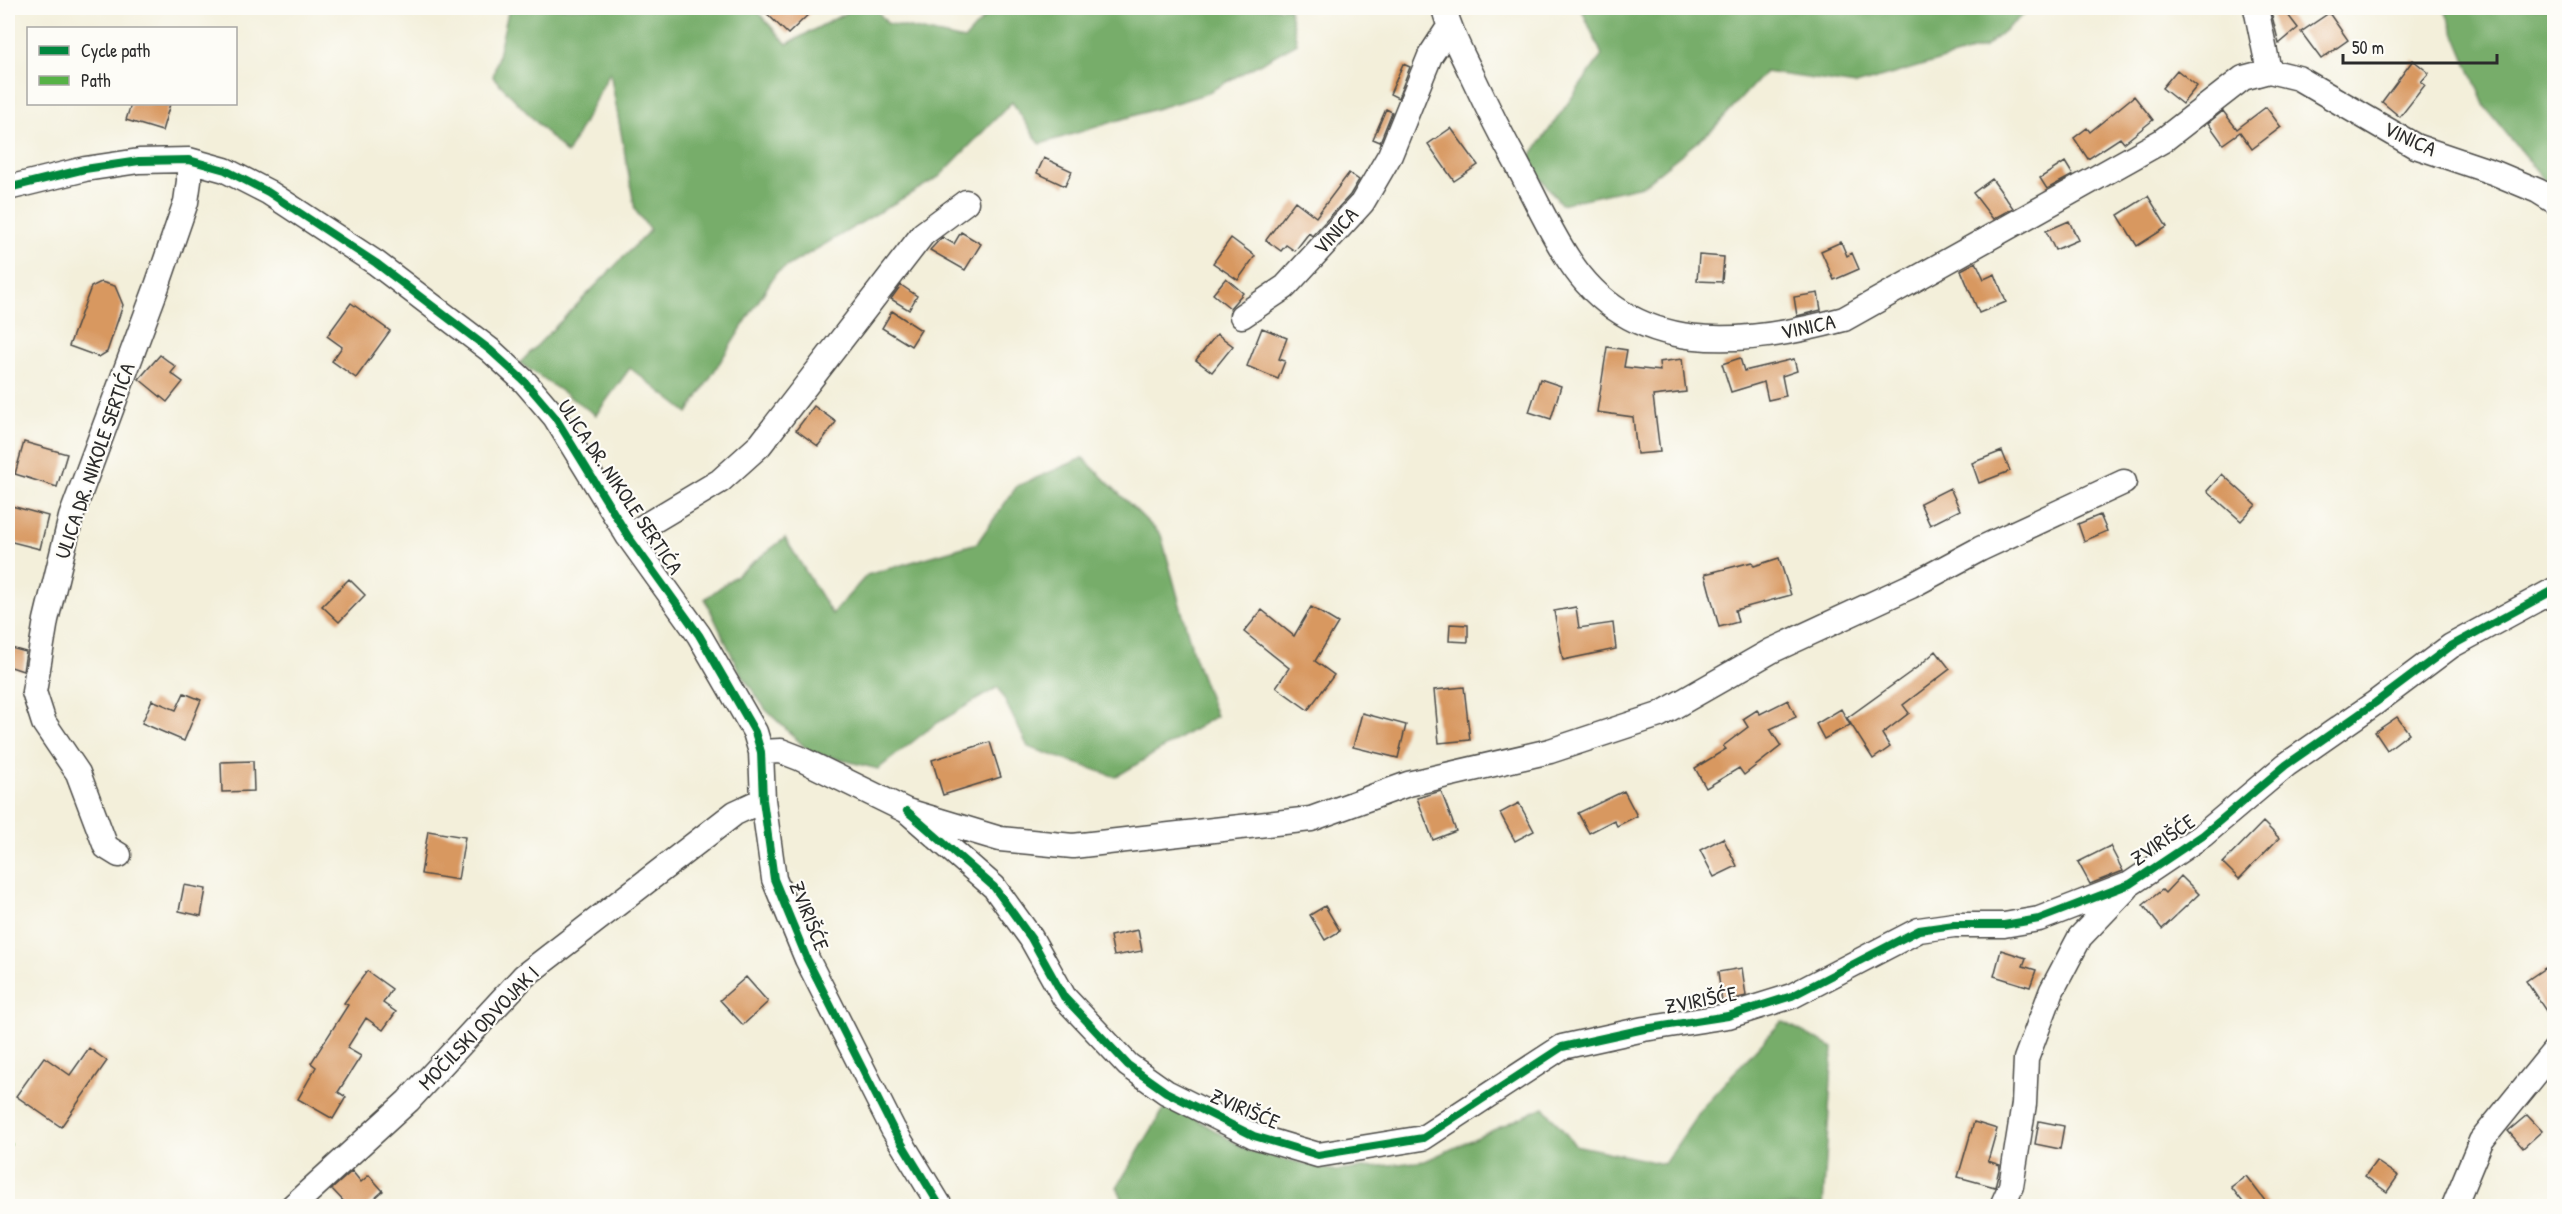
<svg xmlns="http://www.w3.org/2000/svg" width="2562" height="1214" font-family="'Patrick Hand',sans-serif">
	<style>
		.forest { fill: #77ad6b; stroke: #516c4b; stroke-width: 1.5 }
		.building { fill: #d89861 }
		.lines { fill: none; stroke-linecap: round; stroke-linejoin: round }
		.minor-casing { stroke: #494845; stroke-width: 27 }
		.minor { stroke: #fff; stroke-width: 24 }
		.quiet { stroke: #56b246; stroke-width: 6; stroke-dasharray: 12 6; stroke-linecap: butt }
		.cycleway-casing { stroke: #fdfcf7; stroke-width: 11 }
		.cycleway { stroke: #00873e; stroke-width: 8 }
		.labels { text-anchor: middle; stroke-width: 4.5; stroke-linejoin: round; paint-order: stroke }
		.street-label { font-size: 21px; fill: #2b2b2b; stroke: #fdfcf7 }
	</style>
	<rect width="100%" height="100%" fill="#fdfcf7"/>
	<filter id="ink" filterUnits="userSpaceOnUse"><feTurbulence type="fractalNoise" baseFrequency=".0167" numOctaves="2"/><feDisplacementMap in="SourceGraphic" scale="12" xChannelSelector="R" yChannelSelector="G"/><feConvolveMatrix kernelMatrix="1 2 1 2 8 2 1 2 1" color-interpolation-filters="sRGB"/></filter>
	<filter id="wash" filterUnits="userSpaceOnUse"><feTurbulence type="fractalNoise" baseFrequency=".008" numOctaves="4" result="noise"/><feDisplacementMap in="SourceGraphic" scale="24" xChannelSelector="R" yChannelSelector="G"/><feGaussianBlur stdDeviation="1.35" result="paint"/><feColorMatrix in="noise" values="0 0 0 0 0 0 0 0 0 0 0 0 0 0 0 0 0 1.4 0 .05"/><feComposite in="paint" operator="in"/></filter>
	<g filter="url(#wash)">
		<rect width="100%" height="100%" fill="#f3efda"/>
		<path class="forest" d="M509 8H754L787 44 855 8H875L887 23 964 40 993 8H1289L1297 43 1205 94 1040 144 1012 102 939 177 776 273 688 413 630 368 596 415 520 363 650 230 635 210 610 72 567 154 493 77Z
			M1581 8H2031L1985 47 1856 85 1765 72 1714 128 1642 186 1561 204 1527 161 1602 55Z
			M2444 8H2554V192L2485 107Z
			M1083 458 1161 535 1194 656 1216 716 1116 777 1028 747 998 687 934 725 878 769 810 752 766 710 740 672 705 599 785 538 832 614 867 575 977 543 1017 486Z
			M1782 1021 1833 1048 1823 1206H1126L1117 1187 1168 1102 1249 1151 1336 1171 1425 1161 1544 1107 1575 1145 1664 1164 1705 1104Z"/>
		<g id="blocks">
			<path class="building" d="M761 8H815L788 34Z
				M2270 8H2286L2288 15 2298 28 2279 44Z
				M2329 13 2348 40 2321 59 2301 32Z
				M2413 60 2429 73 2421 82 2425 85 2400 117 2382 102Z
				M1403 64 1410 67 1398 98 1390 94Z
				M2177 70 2197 86 2182 104 2162 88Z
				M2134 96 2153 120 2124 143 2120 138 2088 159 2074 138 2087 128 2090 132Z
				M131 104H170L162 131 126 120Z
				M2266 107 2281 127 2252 149 2240 132 2223 144 2208 123 2223 111 2237 129Z
				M1386 109 1392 112 1380 142 1373 139Z
				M1451 128 1478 165 1454 181 1428 144Z
				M1044 158 1072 171 1065 186 1037 173Z
				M2065 162 2073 175 2047 189 2040 178Z
				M1349 173 1359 180 1350 195 1312 236 1309 233 1295 251 1286 245 1281 251 1266 240 1295 201 1316 217Z
				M1992 179 2013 208 1993 219 1973 193Z
				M2148 196 2167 227 2137 246 2118 215Z
				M2069 221 2078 240 2055 250 2046 231Z
				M961 232 981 244 965 270 930 250 942 237 954 244Z
				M1231 238 1255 256 1238 280 1213 263Z
				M1841 242 1847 256 1852 253 1859 269 1834 280 1821 251Z
				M1699 255 1724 257 1722 282 1697 281Z
				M1976 262 1984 279 1995 274 2006 302 1979 313 1961 270Z
				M1226 278 1243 293 1230 308 1213 294Z
				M101 282 115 286 123 305 107 352 99 357 69 346 91 287Z
				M901 285 917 296 909 310 891 299Z
				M1818 293 1821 310 1797 316 1794 297Z
				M351 303 390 331 356 378 332 361 342 347 327 336Z
				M892 311 921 330 911 346 882 328Z
				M1262 328 1287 338 1279 359 1285 361 1278 379 1247 366Z
				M1217 334 1233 346 1212 372 1196 360Z
				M1607 347 1627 350 1624 367 1660 371 1659 362 1682 359 1686 392 1653 396 1660 452 1637 454 1633 417 1597 412Z
				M160 355 176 367 171 373 183 382 167 402 139 379Z
				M1740 358 1744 371 1794 359 1797 371 1782 376 1786 396 1768 400 1764 382 1731 392 1722 364Z
				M1540 379 1561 386 1551 419 1529 412Z
				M814 406 836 422 818 446 796 430Z
				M24 442 67 454 57 487 15 474Z
				M2002 451 2010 471 1979 483 1972 463Z
				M2222 474 2256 505 2241 521 2207 491Z
				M1950 488 1960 510 1930 525 1920 503Z
				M8 505 48 516 40 549 8 541Z
				M2100 515 2107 531 2084 541 2078 524Z
				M1779 558 1791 595 1735 610 1738 622 1719 627 1705 574 1752 562 1754 566Z
				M349 579 365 595 339 622 322 606Z
				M1311 607 1338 623 1315 661 1334 675 1308 710 1276 687 1289 668 1244 632 1262 610 1294 636Z
				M1576 607 1579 628 1613 623 1616 649 1563 660 1554 611Z
				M1450 624 1468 625V642L1449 641Z
				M11 648 26 652 23 671 8 666Z
				M1936 651 1950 669 1903 705 1909 713 1882 734 1890 747 1873 759 1847 718 1919 666Z
				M1464 687 1470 740 1439 743 1434 690Z
				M184 693 201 700 184 741 142 723 152 700 176 710Z
				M1788 700 1796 717 1770 729 1781 746 1744 775 1739 768 1706 788 1695 768 1726 749 1723 746 1748 727 1743 719 1757 710 1760 714Z
				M1841 709 1850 725 1824 739 1816 724Z
				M1362 713 1406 725 1398 758 1353 747Z
				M2397 717 2409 733 2387 750 2375 732Z
				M990 742 1001 777 943 795 932 760Z
				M253 761 254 791 222 792 221 762Z
				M1441 791 1456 831 1433 840 1417 798Z
				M1624 791 1637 816 1617 826 1614 820 1589 833 1578 813Z
				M1519 803 1534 831 1515 841 1500 813Z
				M2263 822 2279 838 2239 879 2223 863Z
				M428 831 465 837 458 880 421 874Z
				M1723 838 1737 866 1714 877 1700 850Z
				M2110 846 2123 871 2090 884 2078 862Z
				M2181 876 2199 894 2162 929 2143 905 2162 890 2165 893Z
				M184 885 206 889 201 916 179 911Z
				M1325 906 1340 931 1325 940 1310 915Z
				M1138 930 1142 951 1114 956 1110 936Z
				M2001 950 2026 958 2023 966 2036 970 2030 987 1994 976Z
				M1742 968 1746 996 1722 1002 1718 972Z
				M2545 968 2554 983V1023L2526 981Z
				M367 971 392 989 383 1003 396 1012 383 1030 366 1018 347 1048 361 1056 338 1092 346 1097 333 1119 298 1099 316 1067 311 1063 348 1005 344 1003Z
				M746 977 768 1002 743 1025 720 1000Z
				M89 1048 107 1061 61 1127 16 1096 44 1057 70 1075Z
				M2527 1115 2542 1131 2523 1148 2508 1131Z
				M2039 1121 2064 1126 2060 1149 2035 1144Z
				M1974 1122 1997 1129 1988 1161 2000 1165 1995 1187 1958 1177Z
				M2376 1161 2398 1176 2387 1192 2365 1176Z
				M352 1171 361 1182 369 1175 383 1191 366 1206H348L332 1189Z
				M2246 1176 2269 1206H2246L2231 1187Z"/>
		</g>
	</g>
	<g filter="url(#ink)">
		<use href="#blocks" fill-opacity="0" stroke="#494845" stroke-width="1.5"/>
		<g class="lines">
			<g class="minor-casing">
				<path id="minor" d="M1444 8C1450 32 1461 52 1472 75 1486 105 1501 135 1517 164 1534 196 1549 230 1569 260 1633 359 1745 346 1844 319L2162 141 2243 78 2269 71 2298 78 2415 146 2495 173 2538 191 2554 201
					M2256 8 2269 71
					M8 188 85 169 139 161 189 160 225 170 268 192 376 263 490 350 525 382 555 417 628 536 699 635 755 732 761 752 763 800 774 879 807 959 893 1129 940 1206
					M1242 316 1285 287 1362 203 1390 155 1430 56 1449 27
					M628 536 720 481 760 445 923 234 966 202
					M761 752 781 751 799 758 907 811 1000 839 1073 846 1311 819 1408 784 1550 751 1659 715 1771 651 1911 586 1980 549 2124 482
					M907 811 994 887 1031 938 1064 997 1128 1065 1166 1092 1254 1136 1318 1155 1423 1138 1562 1047 1644 1029 1728 1016 1792 996 1919 930 1954 925H2004L2039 919 2130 884 2203 835 2286 765 2375 703 2451 646 2554 590
					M119 855 106 847 78 773 44 723 34 692 46 620 71 517 156 289 186 202 189 181V160
					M293 1206 408 1101 524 976 735 813 763 800
					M2002 1206 2011 1186 2024 1104 2026 1059 2052 990 2080 937 2127 888
					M2454 1206 2481 1141 2554 1051"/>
			</g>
			<use href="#minor" class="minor"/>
			<path class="quiet" d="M8 1148 13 1143"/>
			<g class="cycleway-casing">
				<path id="cycleway" d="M8 188 85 169 139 161 189 160 225 170 268 192 376 263 490 350 525 382 555 417 628 536 699 635 755 732 761 752 763 800 774 879 807 959 893 1129 940 1206
					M907 811 994 887 1031 938 1064 997 1128 1065 1166 1092 1254 1136 1318 1155 1423 1138 1562 1047 1644 1029 1728 1016 1792 996 1919 930 1954 925H2004L2039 919 2130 884 2203 835 2286 765 2375 703 2451 646 2554 590"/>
			</g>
			<use href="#cycleway" class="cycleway"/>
		</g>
	</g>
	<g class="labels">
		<g class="street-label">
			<text transform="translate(2410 139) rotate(25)" y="7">VINICA</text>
			<text transform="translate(1336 231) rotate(-48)" y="7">VINICA</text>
			<text transform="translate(1808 327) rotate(-12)" y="7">VINICA</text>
			<text transform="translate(95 461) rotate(-71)" y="7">ULICA DR. NIKOLE SERTIĆA</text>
			<text transform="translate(620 487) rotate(56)" y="7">ULICA DR. NIKOLE SERTIĆA</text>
			<text transform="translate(2163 840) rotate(-35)" y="7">ZVIRIŠĆE</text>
			<text transform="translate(809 916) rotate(68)" y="7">ZVIRIŠĆE</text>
			<text transform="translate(1701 1000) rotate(-11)" y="7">ZVIRIŠĆE</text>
			<text transform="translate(479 1028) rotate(-46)" y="7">MOČILSKI ODVOJAK I</text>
			<text transform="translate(1245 1109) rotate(23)" y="7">ZVIRIŠĆE</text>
		</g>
	</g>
	<rect width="2562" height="1214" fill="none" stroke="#fdfcf7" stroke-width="30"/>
	<rect x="27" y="27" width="210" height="78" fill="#fdfcf7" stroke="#a9a8a5" stroke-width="1.5"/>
	<rect x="39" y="46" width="30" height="9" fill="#00873e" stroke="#a9a8a5" stroke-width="1.5"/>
	<text x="81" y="57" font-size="18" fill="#2b2b2b">Cycle path</text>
	<rect x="39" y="76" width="30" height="9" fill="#56b246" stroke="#a9a8a5" stroke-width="1.5"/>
	<text x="81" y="87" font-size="18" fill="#2b2b2b">Path</text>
	<path d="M2343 54v9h154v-9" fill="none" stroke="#2b2b2b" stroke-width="3"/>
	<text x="2352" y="54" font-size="18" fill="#2b2b2b" stroke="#fdfcf7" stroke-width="4.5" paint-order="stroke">50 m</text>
</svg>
